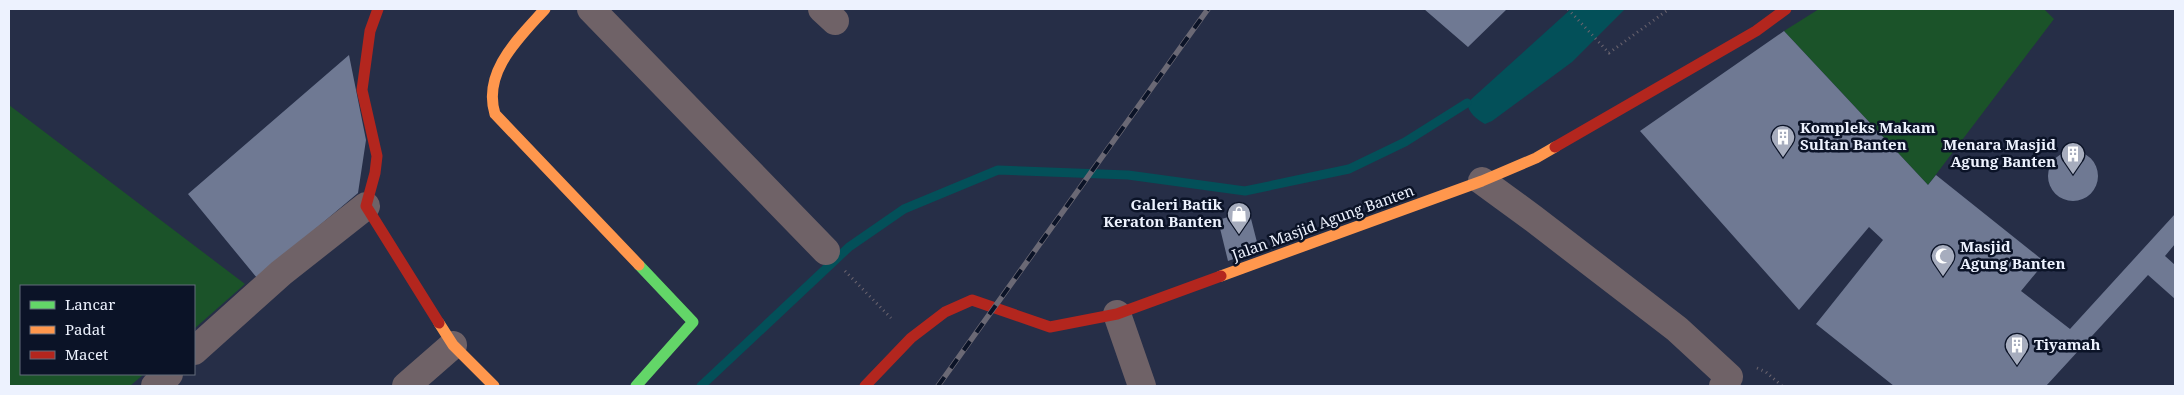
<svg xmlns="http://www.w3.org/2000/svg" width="2184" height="395" font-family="'Noto Serif',serif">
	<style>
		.green { fill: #1b5329 }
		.water { fill: #035059 }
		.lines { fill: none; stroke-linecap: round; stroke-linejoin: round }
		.stream { stroke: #035059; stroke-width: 9 }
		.building { fill: #6f7993 }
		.path { stroke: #6c656f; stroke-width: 3; stroke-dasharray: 1 4; stroke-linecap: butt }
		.street { stroke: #6f6267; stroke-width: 28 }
		.fast { stroke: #63d668; stroke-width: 11 }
		.slow { stroke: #ff974d; stroke-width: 11 }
		.jam { stroke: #b3261e; stroke-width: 11 }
		.rail-casing { stroke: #6b6975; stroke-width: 5.5 }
		.rail { stroke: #0b1327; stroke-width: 4; stroke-dasharray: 11; stroke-linecap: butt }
		.labels { text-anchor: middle; stroke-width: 5; stroke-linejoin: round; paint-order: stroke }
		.poi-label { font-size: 15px; font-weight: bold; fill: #edf2fe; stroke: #0b1327; text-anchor: start }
		.street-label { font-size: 15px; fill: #edf2fe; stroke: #0b1327 }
	</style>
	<rect width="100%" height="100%" fill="#262e47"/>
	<path class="green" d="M1819 9H2044L2054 19 1928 185 1784 31Z
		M9 105 245 284 194 329V286H21V374H144L130 386H9Z"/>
	<path class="water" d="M1571 9H1625L1572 62 1492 121 1485 124C1477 120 1468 112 1467 103Z"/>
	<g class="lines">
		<path class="stream" d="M701 386 849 247 904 209 998 170 1128 175 1245 191 1349 169 1405 142 1467 103"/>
	</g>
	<path class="building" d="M1424 9H1507L1468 47Z
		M1784 31 1928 185 1936 175 2045 262 2021 291 2070 329 2175 214V244L2165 256 2175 265V299L2148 275 2046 386H1894L1816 324 1883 240 1869 227 1799 310 1640 131Z
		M349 55 366 140 358 193 257 278 188 194Z
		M2048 176a25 25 0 1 1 50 0a25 25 0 1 1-50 0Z
		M1249 211 1259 250 1228 261 1218 220Z"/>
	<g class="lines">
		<path class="path" d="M1568 9 1609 53 1669 9
			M845 271 891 318
			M1757 368 1766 372 1782 386"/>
		<path class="street" d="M591 9 826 251
			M822 9 835 21
			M1482 181 1534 219 1677 329 1729 377 1723 386
			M1117 314 1142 386
			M194 351 281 273 366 206
			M155 386 169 374
			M406 386 453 345"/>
		<path class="fast" d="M636 386 693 322 639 265"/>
		<path class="slow" d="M545 9C519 38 482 72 495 114L639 265
			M1221 276 1482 181 1536 158 1555 147
			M439 323 453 345 494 386"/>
		<path class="jam" d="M378 9 370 31 362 90 377 156 375 173 366 206 439 323
			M1555 147 1756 31 1786 9
			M865 386 911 338 945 312 972 300 1050 327 1117 314 1221 276"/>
		<g class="rail-casing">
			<path id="rail" d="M938 386 1208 9"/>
		</g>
		<use href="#rail" class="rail"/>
	</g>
	<defs>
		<g id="building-pin" transform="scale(1.25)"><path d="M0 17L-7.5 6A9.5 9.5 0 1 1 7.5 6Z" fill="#a7adbe" stroke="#0b1327"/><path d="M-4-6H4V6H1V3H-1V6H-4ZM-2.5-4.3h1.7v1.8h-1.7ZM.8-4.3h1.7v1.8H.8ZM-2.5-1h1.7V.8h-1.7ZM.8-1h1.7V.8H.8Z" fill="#fff"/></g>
		<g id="shop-pin" transform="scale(1.25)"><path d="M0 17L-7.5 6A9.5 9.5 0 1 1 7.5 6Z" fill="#a7adbe" stroke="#0b1327"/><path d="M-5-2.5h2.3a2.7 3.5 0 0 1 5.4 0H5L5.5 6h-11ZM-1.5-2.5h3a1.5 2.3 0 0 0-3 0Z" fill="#fff"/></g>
		<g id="mosque-pin" transform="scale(1.25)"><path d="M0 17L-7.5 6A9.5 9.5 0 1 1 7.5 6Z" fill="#a7adbe" stroke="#0b1327"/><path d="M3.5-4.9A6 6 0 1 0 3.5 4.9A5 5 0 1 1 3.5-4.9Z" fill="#fff"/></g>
	</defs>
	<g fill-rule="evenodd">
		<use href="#building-pin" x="1783" y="137"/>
		<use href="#building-pin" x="2073" y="154"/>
		<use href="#shop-pin" x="1239" y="214"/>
		<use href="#mosque-pin" x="1943" y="256"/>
		<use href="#building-pin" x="2017" y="345"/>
	</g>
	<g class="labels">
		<g class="poi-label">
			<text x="1800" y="133">Kompleks Makam<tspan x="1800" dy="17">Sultan Banten</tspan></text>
			<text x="2056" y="150" text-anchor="end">Menara Masjid<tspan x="2056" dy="17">Agung Banten</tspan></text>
			<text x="1222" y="210" text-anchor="end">Galeri Batik<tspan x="1222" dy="17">Keraton Banten</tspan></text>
			<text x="1960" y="252">Masjid<tspan x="1960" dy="17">Agung Banten</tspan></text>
			<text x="2034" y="350">Tiyamah</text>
		</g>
		<g class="street-label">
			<text transform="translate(1323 223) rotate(-20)" y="5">Jalan Masjid Agung Banten</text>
		</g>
	</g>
	<rect width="2184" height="395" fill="none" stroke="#edf2fe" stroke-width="20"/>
	<rect x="20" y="285" width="175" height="90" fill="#0b1327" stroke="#656c7d"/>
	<rect x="30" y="301" width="25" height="8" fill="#63d668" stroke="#656c7d"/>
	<text x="65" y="310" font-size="15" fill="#edf2fe">Lancar</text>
	<rect x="30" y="326" width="25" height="8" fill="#ff974d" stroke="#656c7d"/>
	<text x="65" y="335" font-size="15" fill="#edf2fe">Padat</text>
	<rect x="30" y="351" width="25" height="8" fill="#b3261e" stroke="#656c7d"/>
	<text x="65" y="360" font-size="15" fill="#edf2fe">Macet</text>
</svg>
